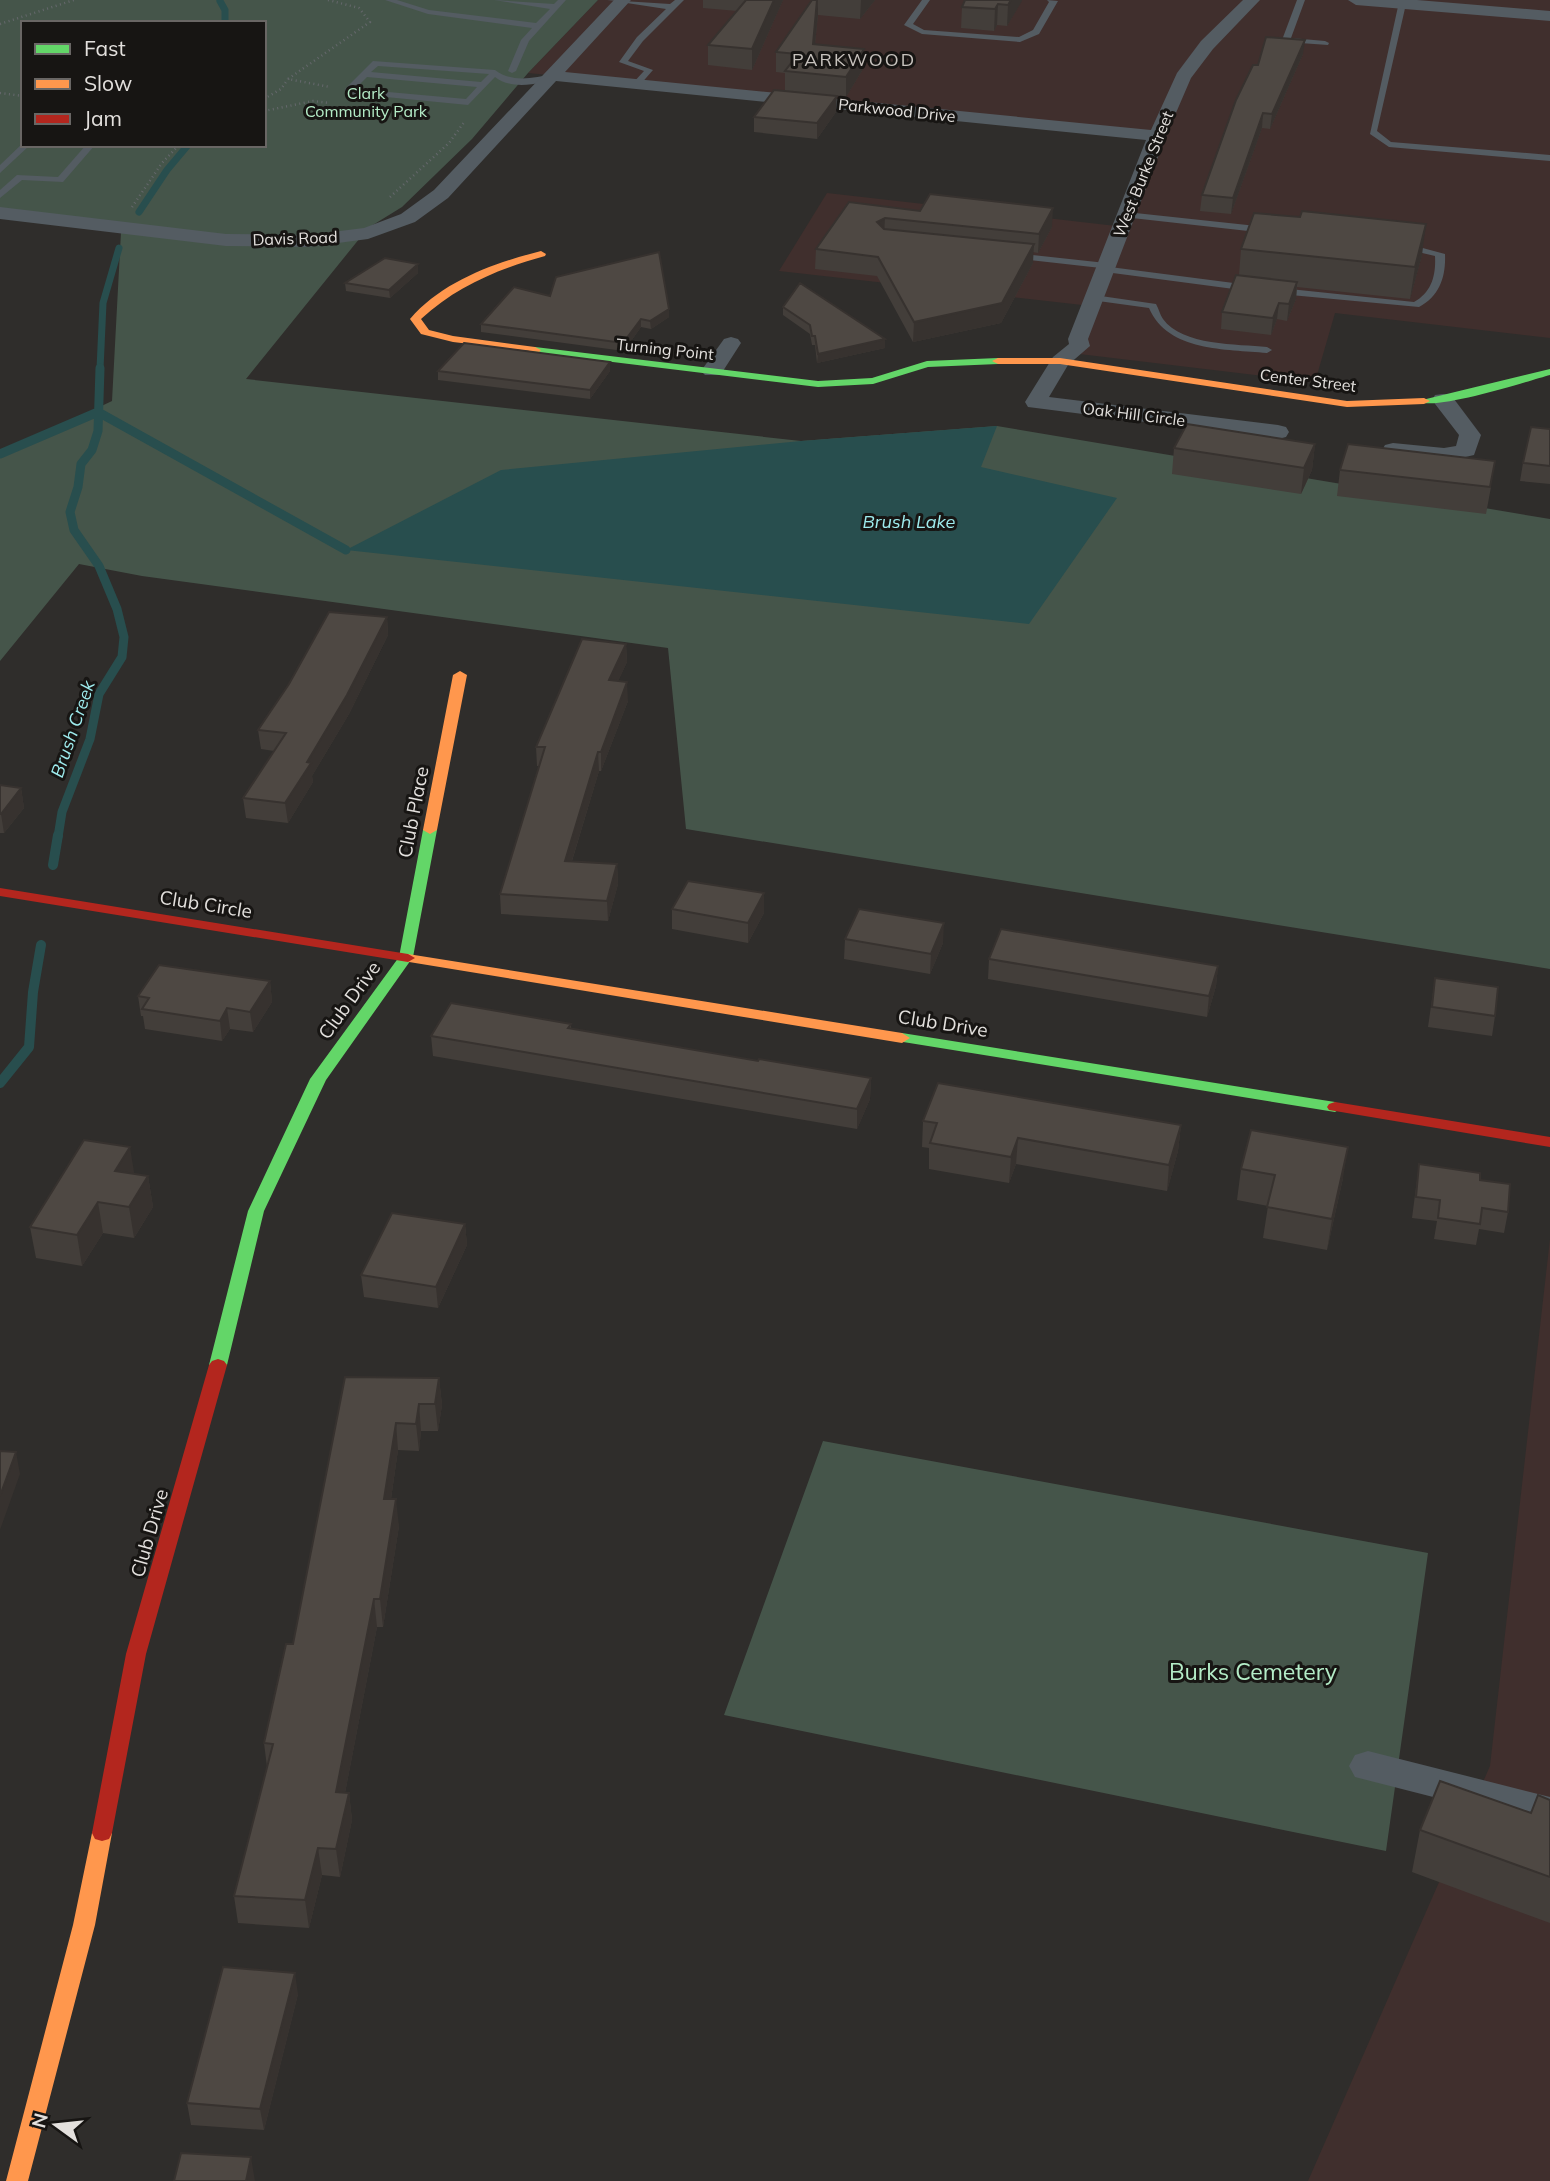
<svg xmlns="http://www.w3.org/2000/svg" width="1550" height="2181" font-family="Mulish,sans-serif">
	<style>
		.commercial { fill: #402f2d }
		.green { fill: #45554a; fill-rule: evenodd }
		.water { fill: #284e4e }
		.lines { fill: none; stroke-linecap: round; stroke-linejoin: round }
		.stream-far2 { stroke: #284e4e; stroke-width: 7 }
		.stream-far1 { stroke: #284e4e; stroke-width: 9 }
		.stream { stroke: #284e4e; stroke-width: 10 }
		.path { stroke: #65686c; stroke-width: 2.5; stroke-dasharray: 1 3.5; stroke-linecap: butt }
		.lane { fill: #545c62; fill-rule: evenodd }
		.street { fill: #545c62; fill-rule: evenodd }
		.fast { fill: #63d668; fill-rule: evenodd }
		.slow { fill: #ff974d; fill-rule: evenodd }
		.jam { fill: #b3261e; fill-rule: evenodd }
		.wall { fill: #433e3a }
		.shaded-wall { fill: #37322f }
		.building { fill: #4e4843; stroke: #37322f; stroke-width: 2 }
		.labels { text-anchor: middle; stroke-width: 6; stroke-linejoin: round; paint-order: stroke }
		.far-park-label { font-size: 16px; fill: #b4ecc7; stroke: #171513 }
		.far-street-label { font-size: 16px; fill: #e3e0dd; stroke: #171513 }
		.far-neighbourhood-label { font-size: 18px; letter-spacing: 2px; fill: #c7c2bd; stroke: #171513 }
		.far-water-label { font-size: 18px; font-style: italic; fill: #9eecee; stroke: #171513 }
		.street-label { font-size: 19px; fill: #e3e0dd; stroke: #171513 }
		.near-park-label { font-size: 23px; fill: #b4ecc7; stroke: #171513 }
	</style>
	<rect width="100%" height="100%" fill="#2f2d2b"/>
	<path class="commercial" d="M598 0H1550V338L1335 313 1315 382 1071 353 1091 306 779 271 827 193 1116 226 1158 134 528 73Z
		M1550 1239V2181H1308L1490 1766Z"/>
	<path class="green" d="M0 0H598L528 73 472 139 402 207 368 228 246 379 801 441 997 426 1550 519V969L686 829 668 648 142 576 79 564 0 661V454L112 401 121 232 226 240 0 213ZM23 23H264V145H23Z
		M823 1441 1428 1553 1386 1851 724 1715Z"/>
	<path class="water" d="M997 426 981 467 1117 498 1029 624 346 550 501 470 801 441Z"/>
	<g class="lines">
		<path class="stream-far2" d="M220 1 225 10V23
			M139 212 167 170 188 145
			M100 369 103 303 119 248"/>
		<path class="stream-far1" d="M98 412 346 550
			M0 454 98 412
			M58 837 62 812 90 739 99 694 122 657 124 637 117 609 99 566 74 530 70 512 78 487 81 464 92 450 98 431 100 368"/>
		<path class="stream" d="M53 865 58 835
			M0 1083 29 1047 33 992 41 945"/>
		<path class="path" d="M328 0 359 8 370 22 288 79 330 87
			M0 24 74 0
			M0 93 23 96
			M264 99 281 89 288 79
			M264 111 313 101 329 103
			M390 197 449 143 465 121
			M132 207 162 163 179 145"/>
		<path class="lane" d="M385 0H397L429 10 536 23 550 9 494 0 554 4 558 0H566L529 41 516 71 512 73 508 71 521 40 532 28 428 14Z
			M607 0 670 4 675 0H684L643 41 628 61 653 70 639 86 632 84 644 71 619 62 637 37 666 9Z
			M922 0H930L913 24 924 30 1019 37 1033 30 1049 2 1047 0 1058 1 1039 34 1020 42 922 34 904 25Z
			M1297 0H1305L1291 38 1325 41 1329 43 1328 45 1286 42 1282 40Z
			M1399 2 1406 4 1377 131 1391 142 1550 155V161L1389 147 1370 134Z
			M373 61 495 70C512 83 532 78 554 74L558 76C542 85 510 90 495 77L468 105 345 93V89ZM378 66 489 74 481 82 371 72ZM367 77 477 87 466 99 355 89Z
			M23 143V145H30L0 173V165Z
			M86 145H95L63 182 22 180 0 198V190L17 175 58 177Z
			M1126 212 1266 227 1271 230 1266 233 1123 217V213Z
			M1404 243 1445 254C1446 276 1440 296 1419 307L1280 294 1275 291 1280 288 1414 302C1432 292 1436 275 1435 256L1401 248V244Z
			M1014 253 1106 263 1110 267 1249 285 1254 288 1249 291 1105 272 1101 268 1011 258 1009 256Z
			M1094 295 1156 304C1159 309 1160 315 1163 319 1182 346 1238 344 1267 347L1272 350 1267 353C1226 349 1168 352 1149 308L1091 300V296Z"/>
		<path class="street" d="M614 0H631L565 72 1151 130 1177 73 1201 41 1243 0H1260L1213 49 1191 78 1166 136 1088 339 1090 346 1068 365 1049 397 1278 425 1286 427 1289 432 1286 437 1278 439 1036 408 1028 407 1025 402 1053 357 1069 344 1068 339 1146 140 556 81 448 198 415 222 368 239 308 247 226 246 0 219V207L226 234 308 235 364 228 401 214 434 190Z
			M1348 0H1417L1550 11V21L1356 5Z
			M731 337 738 339 741 343 723 371 719 375H705L701 371 724 339Z
			M1443 394 1451 395 1481 435 1474 455 1444 462 1385 455 1382 450 1385 445 1393 443 1444 448 1456 446 1459 435 1432 400 1435 395Z
			M1368 1751 1550 1797V1827L1355 1777 1349 1766 1355 1755Z"/>
		<path class="fast" d="M535 347 818 381 872 378 927 361 998 358 1004 361 998 364 928 367 873 384 818 387 531 352 529 350Z
			M1550 369V375C1528 381 1433 412 1418 401Z
			M430 826 437 830 413 957 326 1080 264 1211 227 1365 224 1369H212L209 1365 248 1211 310 1079 399 957 423 830Z
			M902 1033 1335 1102 1343 1107 1335 1112 897 1041 894 1038Z"/>
		<path class="slow" d="M541 251 546 254 545 256C498 269 457 286 421 319L429 330 453 336 535 347 541 350 539 352 453 342 421 334 410 319C443 281 494 263 541 251Z
			M1060 358 1347 401 1424 398 1430 401 1424 404 1347 407 1060 364H998L992 361 998 358Z
			M460 671 467 675 437 830 430 834 423 830 453 675Z
			M408 954 902 1033 910 1038 902 1043 403 961 401 958 403 955Z
			M102 1825 109 1827 112 1833 95 1925 28 2181H6L73 1925 92 1833 95 1827Z"/>
		<path class="jam" d="M0 888 408 954 415 958 408 962 0 896Z
			M1335 1102 1550 1137V1147L1329 1110 1327 1107 1329 1104Z
			M218 1359 224 1361 227 1365 146 1654 112 1833 109 1839 102 1841 95 1839 92 1833 126 1654 209 1365 212 1361Z"/>
	</g>
	<path class="wall" d="M703 0H783L752 70 708 65V45L737 11 703 8Z
		M812 0H875L860 19 818 15 815 44 864 49 863 69 846 97 785 91V73L776 72V52Z
		M965 0H1022L1007 26 997 25 994 31 961 28 962 7Z
		M1303 54 1270 129 1262 128 1231 214 1200 211 1202 195 1258 65Z
		M836 112 817 139 754 132V117Z
		M849 202 1052 227 1038 253 1033 252V263L1001 323 913 342 877 276 815 269 816 249Z
		M1241 249 1422 255 1410 299 1297 287 1296 299 1287 321 1277 319 1271 335 1221 329 1222 312 1239 275Z
		M418 264V273L390 298 346 291 345 283Z
		M550 296 669 317 651 329 641 327 624 351 481 332V324Z
		M783 307 885 339V348L817 363 815 345H812L810 334 783 315Z
		M610 362V371L590 399 438 380V371Z
		M1550 429V484L1520 481 1523 463Z
		M1315 444 1312 470 1301 494 1172 474 1174 448Z
		M1340 470 1491 487 1486 514 1337 496Z
		M387 617 388 635 349 714 312 776 313 782 288 823 246 818 243 798 274 751 261 749 258 730Z
		M626 644 627 662 618 681 628 701 601 771H599L572 861 617 864 618 884 608 921 501 914 500 894 539 766H537L536 747Z
		M0 785 21 788 24 808 4 833H0Z
		M764 893V913L748 943 672 929V909Z
		M845 939 943 943 930 974 844 959Z
		M989 959 1218 966 1216 986 1207 1017 988 979Z
		M1435 978 1495 1016 1492 1036 1428 1027Z
		M270 981 272 1002 253 1032 230 1029 222 1041 145 1029 143 1016H141L138 996Z
		M571 1024V1029L758 1061 871 1078 870 1099 857 1129 433 1056 431 1036Z
		M923 1121 1181 1125 1178 1151 1167 1191 1016 1164 1009 1183 929 1169V1148L922 1147Z
		M1419 1164 1480 1180 1508 1212 1504 1233 1479 1229 1476 1245 1434 1239 1437 1221 1412 1218Z
		M1241 1169 1343 1178 1327 1250 1263 1238 1268 1206 1237 1200Z
		M134 1174 148 1176 153 1207 134 1238 103 1233 82 1266 36 1258 30 1227Z
		M465 1224 467 1245 438 1308 364 1297 361 1275Z
		M345 1377 439 1378 442 1405 438 1431H421L419 1451 398 1450 391 1499 399 1526 383 1627H377L345 1793H349L352 1820 340 1877 322 1875 309 1928 238 1923 234 1896 267 1767 264 1743 293 1644Z
		M1550 1800V1923L1412 1872 1420 1830 1531 1813Z
		M298 1994 264 2130 191 2125 187 2103Z"/>
	<path class="shaded-wall" d="M774 0H783L752 70V49Z
		M818 0V15L813 64V44Z
		M861 0H875L860 19Z
		M1011 0H1022V1L1007 26 1008 5Z
		M998 4 997 25 994 31 995 9Z
		M1305 40 1303 54 1270 129 1272 114Z
		M864 49 863 69 846 97V77Z
		M837 96 836 112 817 139V123Z
		M1263 113 1262 128 1231 214 1233 198Z
		M1053 208 1052 227 1038 253 1039 234Z
		M885 218 884 236 877 222Z
		M1426 224 1422 255 1410 299 1415 267Z
		M1034 244 1033 263 1001 323 913 342 914 322Z
		M418 264V273L390 298 389 290Z
		M1297 282 1296 299 1287 321 1289 304Z
		M1279 303 1277 319 1271 335 1273 318Z
		M669 309V317L651 329 650 321Z
		M641 319V327L624 351 623 343Z
		M885 339V348L817 363 818 354Z
		M610 362V371L590 399V390Z
		M1315 444 1312 470 1301 494 1304 468Z
		M387 617 388 635 349 714 312 776 313 782 288 823 285 803Z
		M626 644 627 662 610 699 609 680Z
		M627 682 628 701 601 771V752Z
		M598 752 599 771 566 880 565 861Z
		M21 788 24 808 4 833 1 814Z
		M617 864 618 884 608 921 607 901Z
		M764 893V913L748 943V923Z
		M944 923 943 943 930 974 931 954Z
		M1218 966 1216 986 1207 1017 1209 996Z
		M270 981 272 1002 253 1032 250 1012Z
		M227 1008 230 1029 222 1041 220 1021Z
		M871 1078 870 1099 857 1129V1109Z
		M1181 1125 1178 1151 1167 1191 1169 1165Z
		M1018 1138 1016 1164 1009 1183 1011 1157Z
		M130 1147 135 1178 115 1171Z
		M1348 1147 1343 1178 1327 1250 1332 1219Z
		M148 1176 153 1207 134 1238 129 1207Z
		M98 1202 103 1233 82 1266 77 1235Z
		M465 1224 467 1245 438 1308 436 1287Z
		M439 1378 442 1405 438 1431 435 1404Z
		M419 1404 421 1431 419 1451 416 1424Z
		M396 1423 398 1450 387 1526 384 1499Z
		M16 1452 20 1474 0 1530V1496Z
		M396 1499 399 1526 383 1627 380 1599Z
		M374 1599 377 1627 340 1819 336 1792Z
		M349 1793 352 1820 340 1877 336 1849Z
		M318 1848 322 1875 309 1928 305 1900Z
		M295 1973 298 1994 264 2130 260 2109Z
		M251 2157 255 2181H246Z"/>
	<path class="building" d="M746 0H774L752 49 708 45Z
		M812 0H817L813 44 864 49 846 77 785 71 798 54 776 52Z
		M965 0H1011L1008 5 998 4 995 9 962 7Z
		M1266 37 1305 40 1272 114 1263 113 1233 198 1202 195 1236 100 1253 65H1258Z
		M774 90 837 96 817 123 754 117Z
		M930 194 1053 208 1039 234 885 218 877 222 884 229 1034 244 1002 303 914 322 878 257 816 249 849 202 920 211Z
		M1302 211 1426 224 1415 267 1241 249 1254 213 1300 217Z
		M659 252 669 309 650 321 641 319 623 343 481 324 514 287 550 296 556 277Z
		M385 258 418 264 389 290 345 283Z
		M1236 275 1297 282 1289 304 1279 303 1273 318 1222 312Z
		M800 283 885 339 818 354 815 336H812L810 325 783 307Z
		M464 343 610 362 590 390 438 371Z
		M1187 424 1315 444 1304 468 1174 448Z
		M1531 427 1550 429V466L1523 463Z
		M1348 444 1495 461 1490 487 1340 470Z
		M329 612 387 617 347 695 307 762 311 763 285 803 243 798 286 733 258 730 289 684Z
		M582 639 626 644 609 680 627 682 601 752H598L565 861 617 864 607 901 500 894 545 747H536Z
		M0 785 21 788 1 814H0Z
		M688 881 764 893 748 923 672 909Z
		M859 909 944 923 931 954 845 939Z
		M1001 929 1218 966 1209 996 989 959Z
		M159 965 270 981 250 1012 227 1008 220 1021 142 1009 149 998 138 996Z
		M1435 978 1498 987 1495 1016 1432 1007Z
		M451 1003 571 1024 568 1028 758 1061 759 1059 871 1078 857 1109 431 1036Z
		M938 1083 1181 1125 1169 1165 1018 1138 1011 1157 930 1143 937 1123 923 1121Z
		M1251 1130 1348 1147 1332 1219 1267 1207 1275 1175 1241 1169Z
		M84 1140 130 1147 115 1171 148 1176 129 1207 98 1202 77 1235 30 1227Z
		M1419 1164 1480 1173V1180L1510 1184 1508 1212 1482 1208 1480 1224 1438 1218 1440 1200 1416 1197Z
		M392 1213 465 1224 436 1287 361 1275Z
		M345 1377 439 1378 435 1404H419L416 1424 396 1423 384 1499H396L380 1599H374L336 1792 349 1793 336 1849 318 1848 305 1900 234 1896 273 1744 264 1743 286 1644H293Z
		M0 1451 16 1452 0 1496Z
		M1440 1781 1531 1813 1538 1795 1550 1800V1877L1420 1830Z
		M223 1967 295 1973 260 2109 187 2103Z
		M181 2153 251 2157 246 2181H174Z"/>
	<g class="labels">
		<g class="far-park-label">
			<text x="366" y="99">Clark<tspan x="366" dy="18">Community Park</tspan></text>
		</g>
		<g class="far-street-label">
			<text transform="translate(897 110) rotate(6)" y="6">Parkwood Drive</text>
			<text transform="translate(1143 174) rotate(-68)" y="6">West Burke Street</text>
			<text transform="translate(295 238) rotate(-2)" y="6">Davis Road</text>
			<text transform="translate(665 349) rotate(6)" y="6">Turning Point</text>
			<text transform="translate(1308 380) rotate(7)" y="6">Center Street</text>
			<text transform="translate(1134 414) rotate(7)" y="6">Oak Hill Circle</text>
		</g>
		<g class="far-neighbourhood-label">
			<text x="854" y="66">PARKWOOD</text>
		</g>
		<g class="far-water-label">
			<text x="909" y="528">Brush Lake</text>
			<text transform="translate(73 729) rotate(-71)" y="6">Brush Creek</text>
		</g>
		<g class="street-label">
			<text transform="translate(413 812) rotate(-79)" y="7">Club Place</text>
			<text transform="translate(206 904) rotate(9)" y="7">Club Circle</text>
			<text transform="translate(349 1000) rotate(-54)" y="7">Club Drive</text>
			<text transform="translate(943 1023) rotate(9)" y="7">Club Drive</text>
			<text transform="translate(149 1533) rotate(-74)" y="7">Club Drive</text>
		</g>
		<g class="near-park-label">
			<text x="1253" y="1680">Burks Cemetery</text>
		</g>
	</g>
	<rect x="21" y="21" width="245" height="126" fill="#171513" stroke="#696664" stroke-width="2"/>
	<rect x="35" y="44" width="35" height="10" fill="#63d668" stroke="#696664" stroke-width="2"/>
	<text x="84" y="56" font-size="21" fill="#e3e0dd">Fast</text>
	<rect x="35" y="79" width="35" height="10" fill="#ff974d" stroke="#696664" stroke-width="2"/>
	<text x="84" y="91" font-size="21" fill="#e3e0dd">Slow</text>
	<rect x="35" y="114" width="35" height="10" fill="#b3261e" stroke="#696664" stroke-width="2"/>
	<text x="84" y="126" font-size="21" fill="#e3e0dd">Jam</text>
	<g transform="translate(56 2125) rotate(285)" stroke="#171513" stroke-width="5" paint-order="stroke">
	<path d="M0-5L12 26L0 18L-12 26Z" fill="#e3e0dd"/>
	<text y="-10" font-size="19" font-weight="bold" text-anchor="middle" fill="#e3e0dd">N</text>
	</g>
</svg>
